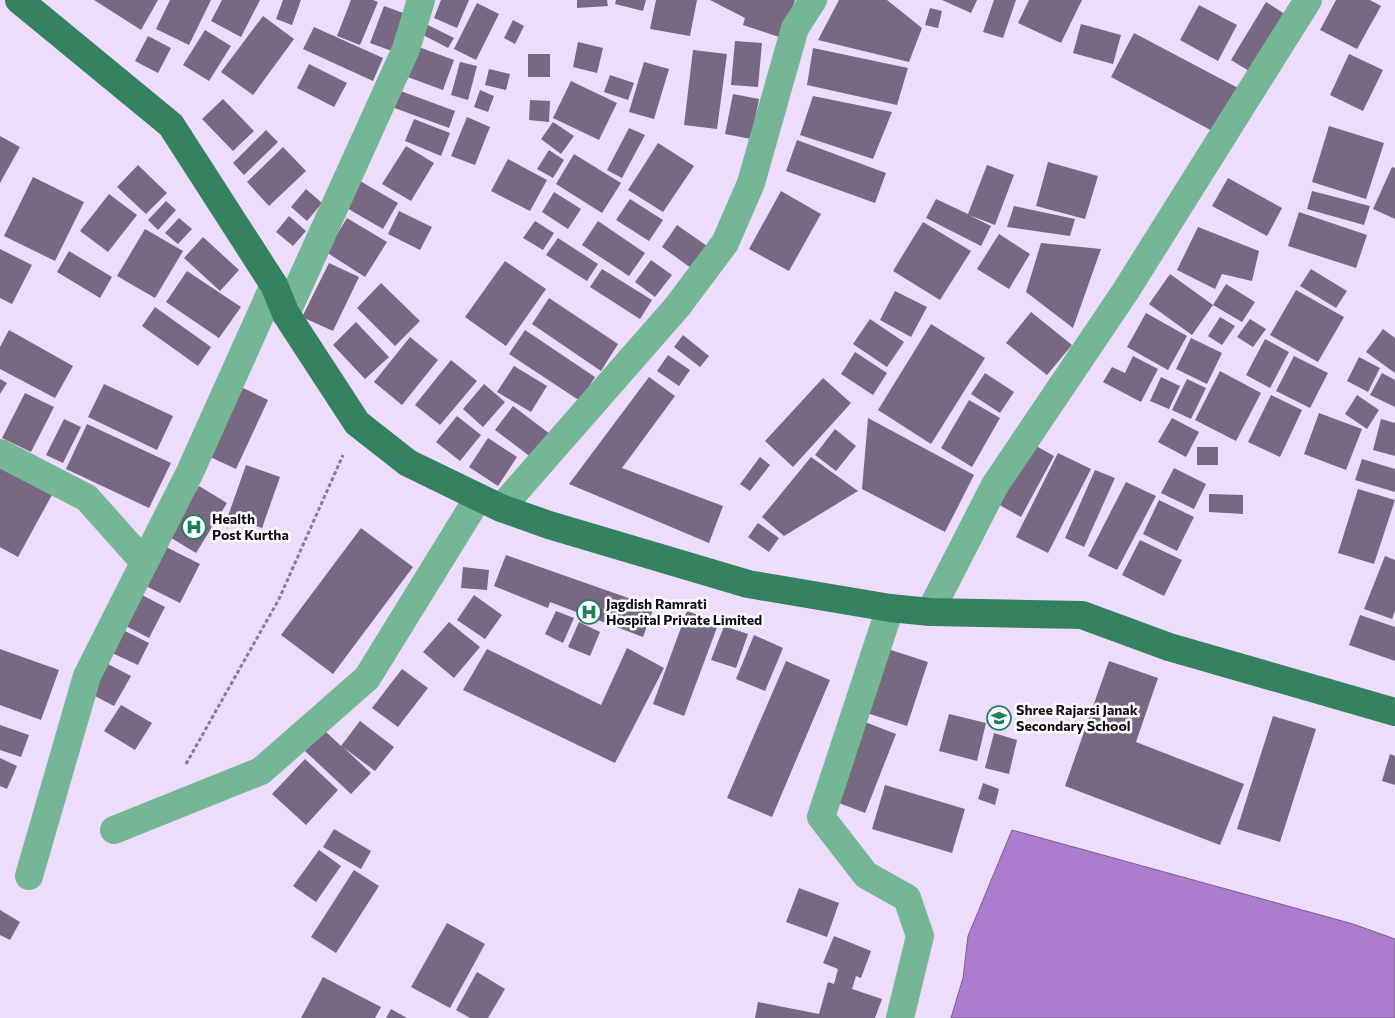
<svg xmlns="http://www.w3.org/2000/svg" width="1395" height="1018" font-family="Commissioner,sans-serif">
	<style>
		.water { fill: #ac7dcc; stroke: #7e5b95 }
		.building { fill: #786884 }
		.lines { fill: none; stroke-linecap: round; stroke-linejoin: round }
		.path { stroke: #8a7d93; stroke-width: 3; stroke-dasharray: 4 2.5; stroke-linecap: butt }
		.minor { stroke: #74b696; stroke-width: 28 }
		.major { stroke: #348260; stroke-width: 28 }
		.labels { text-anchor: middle; stroke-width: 5; stroke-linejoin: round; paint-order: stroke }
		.poi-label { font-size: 14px; font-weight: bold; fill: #120c16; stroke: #fff; text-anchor: start }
	</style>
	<rect width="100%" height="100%" fill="#eedcfc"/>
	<path class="water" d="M1012 830 1353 924 1395 939V1018H951L963 978 968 936Z"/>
	<path class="building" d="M94 0H158L141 30Z
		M170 0H211L189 45 156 29Z
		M222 0H260L241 37 211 21Z
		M283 0H301L292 25 276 19Z
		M351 0H373L378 2 360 45 337 36Z
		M441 0H469L457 28 434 18Z
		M577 0H607L608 6 577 8Z
		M616 0H646L643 11 615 4Z
		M656 0H697L690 36 650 29Z
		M710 0H795L782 38 743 25 745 18Z
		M839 0H887L922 28 909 62 818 40Z
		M942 0H977L971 13Z
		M994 0H1016L1003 38 983 32Z
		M1029 0H1082L1061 43 1018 23Z
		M1336 0H1370L1381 6 1357 49 1320 30Z
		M1266 2 1294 20 1259 77 1231 60Z
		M477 3 499 14 476 60 454 49Z
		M1199 5 1237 25 1218 61 1180 40Z
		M384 6 406 14 392 51 370 43Z
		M930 8 942 11 938 28 925 25Z
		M263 16 294 39 253 95 221 72Z
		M513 20 524 26 515 44 504 38Z
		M1081 24 1121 35 1113 64 1073 53Z
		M428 25 454 38 448 48 423 35Z
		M314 27 383 58 373 81 303 49Z
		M205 30 231 46 209 81 183 65Z
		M1134 33 1242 90 1218 134 1111 77Z
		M148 36 171 48 158 73 135 61Z
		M735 41 762 43 758 87 731 85Z
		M578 42 603 48 597 73 573 67Z
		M416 46 454 60 443 90 405 76Z
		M813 48 908 68 897 105 807 85Z
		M693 50 727 54 717 129 684 125Z
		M528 54H550V77H528Z
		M1349 54 1383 70 1363 111 1330 95Z
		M460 62 477 66 468 100 451 95Z
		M644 62 669 69 654 119 629 112Z
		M309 64 347 83 334 107 297 88Z
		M489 69 510 74 506 90 485 85Z
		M610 75 634 83 628 100 604 92Z
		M571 81 617 103 599 140 553 118Z
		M398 90 455 111 449 128 392 107Z
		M480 90 494 96 488 112 474 107Z
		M733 94 759 99 751 139 725 134Z
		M813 96 892 112 873 159 800 135Z
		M223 99 254 131 233 151 202 119Z
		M530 100 550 101 549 122 529 120Z
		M467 117 490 127 475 165 451 156Z
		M414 119 450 133 441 156 405 141Z
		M553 122 574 136 561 154 541 139Z
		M1329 126 1384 143 1366 199 1312 182Z
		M629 128 645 135 622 178 607 170Z
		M266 130 278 142 244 175 233 163Z
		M0 136 20 147 0 183Z
		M797 140 886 173 875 203 786 171Z
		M658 143 694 166 663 212 628 190Z
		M406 146 434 163 411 201 382 184Z
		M283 147 306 171 269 206 247 182Z
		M549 150 564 160 553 178 537 169Z
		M574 154 621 183 602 213 556 184Z
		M508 159 547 180 530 211 491 191Z
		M1048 162 1098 176 1085 219 1036 206Z
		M138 165 167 193 146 214 117 187Z
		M987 165 1014 175 995 225 969 215 991 226 981 246 926 218 936 199 968 214Z
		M1392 167 1395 168V219L1373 209Z
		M33 177 84 202 55 261 4 236Z
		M1228 178 1282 208 1267 236 1212 206Z
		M360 181 398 203 383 229 345 207Z
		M306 189 322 203 307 221 291 207Z
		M781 191 821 214 789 271 749 249Z
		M1312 191 1370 206 1364 225 1307 209Z
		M554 192 581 209 568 229 542 212Z
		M109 194 137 215 108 252 80 231Z
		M630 199 663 220 649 241 616 220Z
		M166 201 176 210 158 230 148 220Z
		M1014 206 1075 219 1070 236 1007 227Z
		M399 211 432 227 420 250 388 234Z
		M1299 212 1367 235 1356 268 1288 246Z
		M289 216 306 231 293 246 276 232Z
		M179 218 192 229 178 244 165 233Z
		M347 218 387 242 365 277 326 252Z
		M535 221 554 233 543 250 523 238Z
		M598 221 645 253 629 276 582 245Z
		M923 222 971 251 940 300 893 271Z
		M677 225 707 246 691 268 662 247Z
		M1198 227 1259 251 1252 281 1222 274 1215 289 1177 270Z
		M145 229 183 251 155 298 117 276Z
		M999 234 1030 254 1009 289 977 269Z
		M203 237 239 270 220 291 184 258Z
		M558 238 598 264 587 281 546 255Z
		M1041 243 1101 249 1073 328 1026 292Z
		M0 249 32 265 12 304 0 298Z
		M69 251 112 277 100 298 57 272Z
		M651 260 672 275 655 297 635 282Z
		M505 261 546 289 506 346 465 317Z
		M329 263 359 277 333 331 302 317Z
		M602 269 652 300 640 319 590 287Z
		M1311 269 1347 291 1336 308 1300 286Z
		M187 271 241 307 219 338 166 302Z
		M1170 274 1213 305 1192 335 1149 304Z
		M381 283 420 321 395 346 357 308Z
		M1226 284 1255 302 1242 322 1213 305Z
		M1296 290 1344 317 1318 362 1270 335Z
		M895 291 927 307 911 337 880 320Z
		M549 298 618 344 601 371 532 324Z
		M155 307 211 347 198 366 142 326Z
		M1031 312 1072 345 1047 375 1006 343Z
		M1146 313 1187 336 1168 370 1127 347Z
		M1220 317 1235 326 1222 345 1208 336Z
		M870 319 904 342 887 367 853 344Z
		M1250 319 1266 329 1253 347 1237 337Z
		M356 322 389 357 365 379 333 345Z
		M931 324 985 358 931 444 878 410Z
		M1383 329 1395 338V373L1366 352Z
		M9 330 73 366 55 398 0 369V347Z
		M525 330 595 377 580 401 509 354Z
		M683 335 709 356 700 367 674 347Z
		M410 337 438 360 402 405 374 382Z
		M1191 338 1222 353 1207 384 1176 369Z
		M1265 339 1289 352 1270 388 1246 375Z
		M855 352 887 373 873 395 841 374Z
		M668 355 690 370 679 386 657 371Z
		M1133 356 1158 369 1141 402 1103 382 1112 367 1125 373Z
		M1294 356 1328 373 1310 408 1276 391Z
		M1359 357 1380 368 1368 392 1347 381Z
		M451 360 477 381 440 425 415 405Z
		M514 366 547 386 531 412 497 392Z
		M1220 371 1261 393 1236 441 1195 420Z
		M985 373 1014 392 1000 413 971 394Z
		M1382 373 1395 380V407L1370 395Z
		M649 377 675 396 622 468 723 506 709 543 569 484Z
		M1161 377 1180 386 1169 409 1150 401Z
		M823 378 851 403 793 467 765 441Z
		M0 379 7 383 0 394Z
		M1187 379 1206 388 1191 419 1172 410Z
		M104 384 173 416 157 450 88 417Z
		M484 384 505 402 483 427 463 409Z
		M239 386 268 400 236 469 206 455Z
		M25 393 54 407 31 452 2 438Z
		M1271 395 1302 410 1280 457 1248 442Z
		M1357 395 1379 410 1367 429 1345 414Z
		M969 400 1000 418 972 467 941 448Z
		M513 406 558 440 540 464 495 430Z
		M1319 413 1362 429 1346 470 1304 454Z
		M457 416 481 435 460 461 436 442Z
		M868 418 974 475 945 532 862 489Z
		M1172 418 1199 432 1186 457 1158 442Z
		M64 419 81 427 63 463 46 455Z
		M1381 419 1395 423V456L1373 450Z
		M87 424 171 463 149 508 66 469Z
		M835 429 856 446 836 471 815 455Z
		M488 438 517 457 498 486 469 467Z
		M1029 442 1054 456 1021 517 996 503Z
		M1197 447H1218V465H1197Z
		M1058 453 1091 469 1048 553 1016 537Z
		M760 457 770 465 750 491 740 484Z
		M811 457 858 491 784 536 762 517Z
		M1362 459 1395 469V492L1355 480Z
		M0 464 53 493 18 557 0 547Z
		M246 465 280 477 262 528 228 516Z
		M1174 468 1206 484 1194 509 1161 493Z
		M1095 470 1115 478 1084 547 1065 538Z
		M1126 482 1156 496 1117 570 1088 556Z
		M199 486 227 503 196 553 168 536Z
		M1358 489 1395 500 1374 564 1338 553Z
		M1209 494 1243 495V514L1209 512Z
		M1159 500 1194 517 1177 551 1143 534Z
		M758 523 779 538 769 552 748 537Z
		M361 528 413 567 333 674 281 635Z
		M1140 540 1182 560 1164 596 1122 575Z
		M164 546 200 564 180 603 144 585Z
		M506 555 654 607 643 637 550 602 548 608 494 586Z
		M1385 556 1395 560V611L1392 619 1364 609Z
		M463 567 489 570 487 590 461 588Z
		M142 595 165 607 149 638 126 626Z
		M474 595 502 615 485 639 457 620Z
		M556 611 574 618 563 643 545 634Z
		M687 611 719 622 684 716 653 704Z
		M1360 615 1395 627V661L1349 645Z
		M449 622 480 647 454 678 423 652Z
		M579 622 600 632 590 656 568 647Z
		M724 626 748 634 736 668 711 660Z
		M123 630 149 643 138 665 112 653Z
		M754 635 783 648 765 691 736 679Z
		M627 648 664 668 615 763 463 690 487 649 601 705Z
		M0 649 59 670 41 720 0 705Z
		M888 649 928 662 907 726 867 713Z
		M786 661 830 680 772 817 727 798Z
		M1109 661 1158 678 1136 742 1244 784 1220 845 1065 786Z
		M104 662 131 676 114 706 89 693Z
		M402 669 428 688 398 727 372 708Z
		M121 705 152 723 135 750 104 731Z
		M949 714 986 723 977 761 939 751Z
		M1273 716 1316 729 1280 842 1237 829Z
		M360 721 394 747 375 771 343 747 371 773 351 794 305 751 324 730 341 746Z
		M865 722 896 734 865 813 834 801Z
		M0 725 29 735 21 757 0 750Z
		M994 733 1017 740 1009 774 985 768Z
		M1390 754 1395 756V785L1382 781Z
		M0 758 17 766 7 789 0 786Z
		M305 759 338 790 306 825 272 794Z
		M983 783 999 789 995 805 978 799Z
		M885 785 965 809 952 853 872 829Z
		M334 829 371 851 361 869 323 847Z
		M319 850 341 866 316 902 293 886Z
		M354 870 379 886 336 953 311 937Z
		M799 888 839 903 827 937 786 922Z
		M0 910 20 922 10 940 0 935Z
		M447 923 485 944 450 1008 411 987Z
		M834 936 871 951 861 978 856 976 852 989 882 999 875 1018H755L758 1002 819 1014 828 982 834 984 838 969 823 963Z
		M477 972 505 989 488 1018H470L456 1010Z
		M323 977 381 1007 375 1018H301Z
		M391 1009 407 1018H386Z"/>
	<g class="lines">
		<path class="path" d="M186 764 279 599 343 455"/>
		<path class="minor" d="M286 314 406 49 421 0
			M0 453 87 498 144 562
			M501 508 677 307 725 243 751 183 795 28 813 0
			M890 608 821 817 866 875 907 898 920 936 900 1018
			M930 612 995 485 1125 292 1308 0
			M114 830 261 771 367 678 478 498
			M29 876 87 676 190 472 274 285"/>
		<path class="major" d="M19 0 171 125 274 285 286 314 357 423 408 463 501 508 549 525 748 584 890 608 930 612 1082 615 1169 647 1395 712"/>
	</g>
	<defs>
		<g id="hospital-ring" transform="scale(1.25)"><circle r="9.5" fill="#fff" stroke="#1b805a" stroke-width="1.5"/><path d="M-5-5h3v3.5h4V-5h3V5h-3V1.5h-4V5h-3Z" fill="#1b805a"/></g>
		<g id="school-ring" transform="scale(1.25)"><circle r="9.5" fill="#fff" stroke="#1b805a" stroke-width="1.5"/><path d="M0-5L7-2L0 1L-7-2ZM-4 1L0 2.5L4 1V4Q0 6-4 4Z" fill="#1b805a"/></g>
	</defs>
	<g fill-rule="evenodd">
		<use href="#hospital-ring" x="194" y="527"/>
		<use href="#hospital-ring" x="589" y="612"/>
		<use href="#school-ring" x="999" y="718"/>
	</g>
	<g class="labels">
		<g class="poi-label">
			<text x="212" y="524">Health<tspan x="212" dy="16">Post Kurtha</tspan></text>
			<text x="606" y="609">Jagdish Ramrati<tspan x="606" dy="16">Hospital Private Limited</tspan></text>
			<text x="1016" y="715">Shree Rajarsi Janak<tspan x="1016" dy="16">Secondary School</tspan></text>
		</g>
	</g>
</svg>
